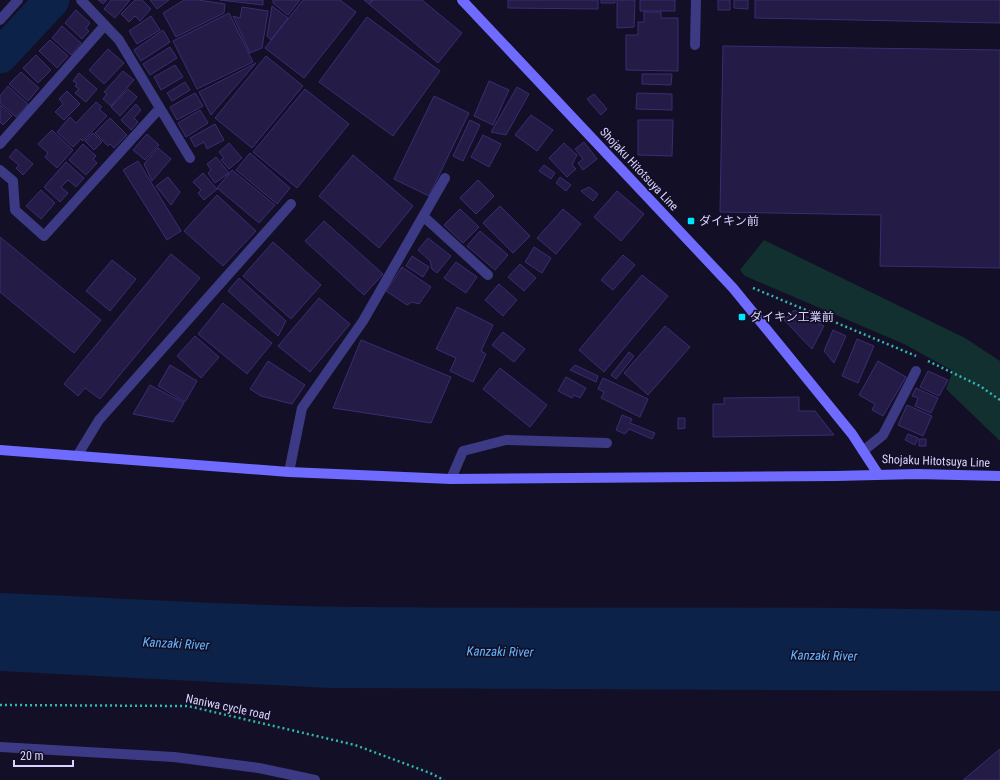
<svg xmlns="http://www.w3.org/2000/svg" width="1000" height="780" font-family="'Roboto Condensed','Noto Sans JP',sans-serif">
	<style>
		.green { fill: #12302f }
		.water { fill: #0c2248 }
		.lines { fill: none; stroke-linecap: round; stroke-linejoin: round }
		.river { stroke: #0c2248; stroke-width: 35 }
		.building { fill: #241b47; stroke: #3b2d73 }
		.path { stroke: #2fb8b0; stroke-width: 2.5; stroke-dasharray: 2 3; stroke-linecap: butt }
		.lane { stroke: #3d3a85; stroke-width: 10 }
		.street { stroke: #3d3a85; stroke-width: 10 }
		.secondary { stroke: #6f6bff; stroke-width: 10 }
		.poi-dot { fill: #00e5ff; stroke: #130f26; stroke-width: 1.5 }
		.labels { text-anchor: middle; stroke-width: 3.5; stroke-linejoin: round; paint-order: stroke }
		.street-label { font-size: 12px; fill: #d9d4ff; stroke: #130f26 }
		.poi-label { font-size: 12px; fill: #d9d4ff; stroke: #130f26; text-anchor: start }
		.water-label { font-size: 13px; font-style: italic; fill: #62b6ff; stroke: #130f26 }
	</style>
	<rect width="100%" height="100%" fill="#130f26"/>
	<path class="green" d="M764 240 965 338 1000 361V441L946 389 953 371 904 344 745 276 740 270Z"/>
	<path class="water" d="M0 593C122 598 244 606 367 607 578 609 789 605 1000 611V691L330 688 0 671Z"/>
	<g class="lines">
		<path class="river" d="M0 56 52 0"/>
	</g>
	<path class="building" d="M98 0H107L103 4Z
		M111 0H130L115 18 104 9Z
		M135 0H142L151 9 140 21 135 16 129 22 121 14Z
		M150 0H169L157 9Z
		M184 0H198L225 4 224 13 176 37 163 13Z
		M220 0H263V5Z
		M273 0H300L288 15 273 3Z
		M303 0H340L356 12 304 78 265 48Z
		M364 0H372L369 4Z
		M373 0H422L462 33 438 63 369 4Z
		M508 0H598V9L508 8Z
		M601 0H615V3H601Z
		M617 0H635L634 27 617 28Z
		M640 0H675V11H640Z
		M718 0H730V10H718Z
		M734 0H748V9L734 8Z
		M755 0H1000V23L755 18Z
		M272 6 288 18 271 40 267 36Z
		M242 7 268 11 262 48 250 53 233 16 240 18Z
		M76 10 90 23 86 28 89 31 82 39 65 23Z
		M644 12H661V18H678V71L626 70V35H638V22H644Z
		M229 13 253 62 197 89 173 41Z
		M151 16 160 30 137 44 129 31Z
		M367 17 440 71 393 136 319 82Z
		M62 26 81 43 71 55 52 38Z
		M163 30 170 42 141 61 134 50Z
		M50 40 68 56 57 68 39 51Z
		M723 46 1000 50V268L880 266 881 215 720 212Z
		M170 47 177 58 150 75 143 64Z
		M108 49 124 63 104 84 89 70Z
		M36 55 51 70 38 83 23 68Z
		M266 56 303 86 252 148 215 118Z
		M256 63 211 115 199 92Z
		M175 65 183 77 161 90 154 77Z
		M123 71 134 80 111 106 103 99 107 94 104 92Z
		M21 72 39 88 28 101 9 84Z
		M79 73 97 89 86 102 75 93 79 89 75 86 77 83 73 81Z
		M642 74H672L671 85 642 84Z
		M489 81 509 90 493 125 474 116Z
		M185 82 190 90 172 101 167 93Z
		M8 86 28 104 16 117 0 103V96Z
		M517 87 529 94 506 135 491 132Z
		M128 89 137 97 120 116 111 107Z
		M305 89 349 124 297 188 253 152Z
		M67 91 80 104 64 120 55 112 63 104 59 99Z
		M195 93 203 106 177 120 170 107Z
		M637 93 672 94V110L636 109Z
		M594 94 607 109 601 115 587 99Z
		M434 96 469 113 429 196 394 179Z
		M96 102 102 107 99 109 107 116 83 141 81 139 73 147 57 132 70 117 76 123Z
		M136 104 141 110 134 118 138 122 131 130 121 120Z
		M0 105 12 116 3 125 0 122Z
		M200 110 208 123 186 137 178 123Z
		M531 115 553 130 537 151 515 135Z
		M110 118 127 135 114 148 110 144 108 146 95 133Z
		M470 120 480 125 463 161 453 156Z
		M638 120H673L672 156 638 155Z
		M215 124 224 140 207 149 204 142 195 147 190 138Z
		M52 130 73 150 57 168 45 157 48 153 38 144Z
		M93 133 102 142 94 150 85 141Z
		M147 134 159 145 145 160 133 150Z
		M483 135 501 144 489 167 471 157Z
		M584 142 597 159 583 170 578 163 583 159 575 149Z
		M229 143 242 158 229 169 221 160 224 158 219 152Z
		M564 143 577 155 572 165 576 169 567 177 549 158Z
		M83 144 96 156 93 159 97 163 86 175 69 160Z
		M158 148 171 159 152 181 144 164Z
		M16 149 33 164 23 175 16 168 19 165 9 157Z
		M250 153 290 188 277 204 236 170Z
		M353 155 413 206 379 248 319 196Z
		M216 157 229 173 215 183 208 173 211 170 207 164Z
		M138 161 181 231 167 240 123 170Z
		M66 162 84 178 76 187 68 180 61 187 68 193 60 202 44 187Z
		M544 165 555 173 551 179 539 171Z
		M232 170 275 205 259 223 217 188Z
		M203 173 217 189 204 200 198 193 201 190 193 182Z
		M168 177 180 192 171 205 156 186Z
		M560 177 571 185 566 191 556 183Z
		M478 180 494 196 476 214 460 198Z
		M589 187 598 194 593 201 581 191Z
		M41 190 55 203 41 219 26 206Z
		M617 191 644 214 621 241 594 217Z
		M217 195 256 231 223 266 184 231Z
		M500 206 530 236 513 253 483 223Z
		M460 209 479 227 463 243 444 225Z
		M563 209 581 224 556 254 537 238Z
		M324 221 383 274 364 295 305 241Z
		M480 231 508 255 495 270 467 246Z
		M0 237 101 320 74 353 0 292Z
		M428 238 451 256 437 273 432 269 430 261 418 250Z
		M273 242 321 285 291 319 243 276Z
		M534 247 551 258 542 273 525 262Z
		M171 254 200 278 100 399 85 388 78 396 64 384Z
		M623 255 635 265 613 290 601 280Z
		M412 256 429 267 423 277 406 266Z
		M112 260 136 279 110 311 86 291Z
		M456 262 477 277 466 293 444 278Z
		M520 264 536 278 524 291 508 277Z
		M402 267 431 287 419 304 412 302 407 305 386 291Z
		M642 275 668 296 604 372 579 350Z
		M239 278 286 321 278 336 228 291Z
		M499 284 517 300 503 316 485 300Z
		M319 298 350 324 310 372 278 346Z
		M223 303 272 343 247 374 198 334Z
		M457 307 493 325 481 351 486 354 473 382 450 371 456 358 436 349Z
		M794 310 824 326 812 349 784 320Z
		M665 326 690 347 648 395 624 373Z
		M833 330 846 336 834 363 824 351Z
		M503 332 525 349 514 362 492 345Z
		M195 336 219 357 201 378 177 356Z
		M857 339 874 346 858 383 842 376Z
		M361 340 451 377 431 423 333 408Z
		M629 352 634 356 616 379 611 375Z
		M268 361 305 385 292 404 261 396 250 389Z
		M878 361 906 377 883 416 872 410 875 404 859 395Z
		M170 365 197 381 185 402 158 386Z
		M575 365 598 376 596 382 570 370Z
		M500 368 547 405 530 427 483 389Z
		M928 371 948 380 939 396 920 387Z
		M566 377 586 388 580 398 574 395 572 398 558 391Z
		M603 378 648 399 640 417 601 398 604 392 598 389Z
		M150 385 184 403 173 422 133 414Z
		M916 388 938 398 931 413 915 406 918 398 912 396Z
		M799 397V411H815L834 435 713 437V404H724V398Z
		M907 405 932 416 923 436 898 425Z
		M622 415 632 419 630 423 655 433 652 439 629 429 625 434 616 430Z
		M678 418H685V428L678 429Z
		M908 434 918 438 915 445 905 440Z
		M919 439H926V446H919Z
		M1000 749V780H963Z"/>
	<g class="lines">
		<path class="path" d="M753 288 916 356
			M928 361 980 386 1000 400
			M0 705 188 706 355 745 430 773 444 780"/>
		<path class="lane" d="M695 45 696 0
			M863 451 883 435 916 371"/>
		<path class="street" d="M81 0 119 40 190 158
			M0 20 18 0
			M0 144 105 25
			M0 170 13 181 15 210 44 236 160 108
			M423 216 488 275
			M77 456 99 420 291 204
			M289 472 302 408 363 321 445 178
			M451 479 463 451 506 440 607 443
			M0 747 174 757 259 768 315 780"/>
		<path class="secondary" d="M462 0 733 288 852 434 878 474
			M0 450 289 472 451 479 836 476 917 474 1000 476"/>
	</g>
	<g class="poi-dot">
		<rect x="687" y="217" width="8" height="8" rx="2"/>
		<rect x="738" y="313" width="8" height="8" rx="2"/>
	</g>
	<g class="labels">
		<g class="street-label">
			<text transform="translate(639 169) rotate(47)" y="4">Shojaku Hitotsuya Line</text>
			<text transform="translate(936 461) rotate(2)" y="4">Shojaku Hitotsuya Line</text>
			<text transform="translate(228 707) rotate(12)" y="4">Naniwa cycle road</text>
		</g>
		<g class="poi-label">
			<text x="699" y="225">ダイキン前</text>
			<text x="750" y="321">ダイキン工業前</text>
		</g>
		<g class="water-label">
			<text transform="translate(176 643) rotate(3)" y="5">Kanzaki River</text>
			<text transform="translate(500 651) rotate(1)" y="5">Kanzaki River</text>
			<text transform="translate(824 655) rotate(1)" y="5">Kanzaki River</text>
		</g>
	</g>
	<path d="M14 760v6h59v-6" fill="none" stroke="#d9d4ff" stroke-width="2"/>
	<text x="20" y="760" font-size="12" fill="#d9d4ff" stroke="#130f26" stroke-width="3" paint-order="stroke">20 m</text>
</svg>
